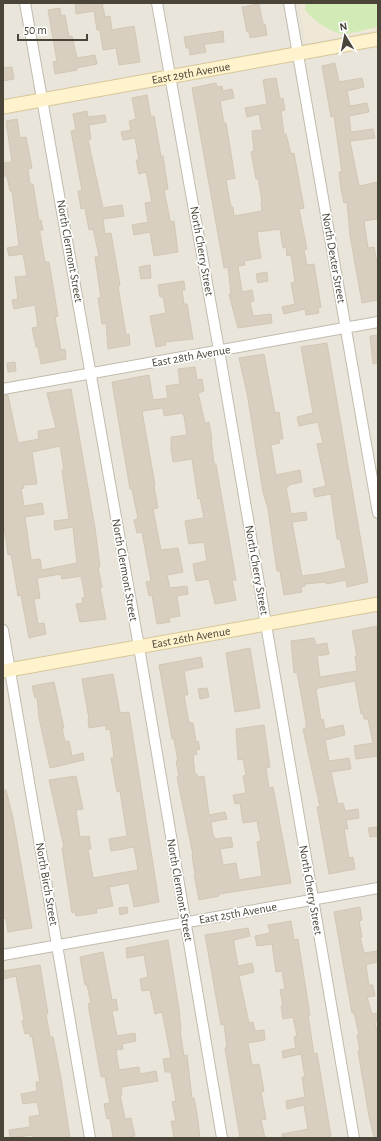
<svg xmlns="http://www.w3.org/2000/svg" width="381" height="1141" font-family="'Alegreya Sans',sans-serif">
	<style>
		.residential { fill: #eae5da }
		.education { fill: #efe8d6 }
		.pitch { fill: #d2eab5 }
		.building { fill: #d8cfc1; stroke: #d3c7b4; fill-rule: evenodd }
		.lines { fill: none; stroke-linecap: round; stroke-linejoin: round }
		.street-casing { stroke: #c2bbae; stroke-width: 12 }
		.secondary-casing { stroke: #d6c79b; stroke-width: 15 }
		.street { stroke: #fff; stroke-width: 10 }
		.secondary { stroke: #fff3cd; stroke-width: 13 }
		.labels { text-anchor: middle; stroke-width: 3.5; stroke-linejoin: round; paint-order: stroke }
		.street-label { font-size: 12px; fill: #4b4439; stroke: #fff }
	</style>
	<rect width="100%" height="100%" fill="#f6f3ec"/>
	<path class="residential" d="M3 3H378V1138H3Z"/>
	<path class="education" d="M299 3H378V30L306 43Z"/>
	<path class="pitch" d="M306 3H378V27C367 29 355 33 344 34 333 34 309 18 305 9Z"/>
	<path class="building" d="M102 3 105 17 110 16 112 30 134 26 140 62 119 65 116 48 103 50 100 30H97L94 11 76 14 75 4Z
		M259 4 263 24H265L267 35 250 38 249 32H247L242 7Z
		M60 8 61 16 65 15 69 37 72 36 77 58 95 55 97 64 76 68 77 70 55 74 53 62 57 61 48 10Z
		M223 31 224 42 204 44 206 52 190 55 189 48H186L184 37Z
		M335 63 339 82 362 78 364 87 347 91 350 106 367 103 369 112 349 116 351 132 373 129 375 138 350 141 359 186 378 182 377 219 364 221 368 248 374 247 378 268V300L362 303 350 235 347 202 344 203 341 189 339 172H342L341 166 334 116 331 117 322 66Z
		M12 67 14 79 3 81V68Z
		M276 78 280 99 283 98 285 110 281 111 284 134H286L291 154 294 153 304 208 299 209 307 249 304 250 307 265 314 264 321 307H318L319 313 306 315 305 309 284 314 282 307 295 304 291 283 295 282 291 255 287 256 286 247 283 248 280 229 257 232 261 258 244 261 245 265 238 266 242 292 252 290 254 301 250 302 253 316 271 314 272 323 238 328 231 302 229 294H231L228 267 224 268 192 88 216 83 217 87 222 86 223 91 232 89 234 98 220 101 224 123H226L235 178 226 180 231 207H233L234 216 262 211 261 202H262L258 178 256 179 251 152 254 151 252 131 262 130 259 114 247 117 245 108 267 104 263 80Z
		M147 95 151 117 154 116 161 156H163L168 189 164 190 170 220 171 222 174 221 178 252 154 256 150 232 134 235 132 225 148 222 145 203 152 202 146 172 139 174 136 160H139L135 138 123 140 121 132 131 130 129 121 136 119 132 98Z
		M87 111 88 117 105 115 106 122 89 125 91 139 88 140 103 208 122 205 124 216 103 219 105 234 111 233 120 285 118 286 126 335 129 334 130 345 108 349 106 323 102 324 98 298H101L95 257 99 256 93 229 89 230 85 208 81 209 78 191H82L71 131 76 130 73 114Z
		M17 119 20 138 26 137 32 168 28 169 30 184H33L39 221 41 220 43 230H40V234L45 262H49L58 316 55 317 61 350 65 349 66 359 41 364 38 347H36L32 328 38 327 35 305 14 309 12 300 18 299 15 277 27 276 23 254 9 256 7 248 19 246 12 191H10L7 176H3V163L12 162 6 121Z
		M150 265 151 278 141 279 139 267Z
		M267 272 268 281 258 283 256 274Z
		M184 281 185 290H182L184 304H187L193 339 165 342 166 345 156 347 150 316 166 313 163 297H160L158 285Z
		M378 335V363L373 364 370 336Z
		M327 343 368 582 347 587 346 580 326 584V582L305 584V586L301 587 302 592 284 595 280 571H277L268 509 263 492 247 393 239 358 264 354 275 413 279 412 283 439H279L280 443 271 445 276 475 300 470 302 482 289 485V486L286 487 291 514 306 512 307 520 292 522 302 576 323 573 346 568 340 539H337L331 494 315 497 313 489 326 486 317 444 323 443 318 422 299 426 297 417 313 413 301 347Z
		M15 362 16 371 8 372 7 363Z
		M195 367 197 380 202 379 204 391 198 393 205 423 209 422 212 439H211L214 464H216L236 580H232L236 600 215 604 209 579 196 581 193 564 207 561 204 542 189 544 185 521 204 518 200 498 198 499 192 459 173 462 171 449V437L187 435 184 416 182 413 164 416 163 408 142 411 155 485 154 486 158 508 153 509 161 550 178 548 183 572 167 575 170 588 187 586 188 594 177 596 180 616 169 618 170 622 157 624 152 595 149 596 146 582 151 581 142 532 137 533 134 520 138 519 132 489H130L112 382 149 375 153 400 168 398 166 386 180 384 178 369Z
		M71 389 95 528 100 567H98L102 587 100 588 106 619 80 622 76 604 83 603 82 598 85 597 81 576 62 579 61 574 37 578 40 598 34 599 38 624 44 623 46 634 29 638 22 601 21 595 18 596 11 554 8 555 3 519V395H8L18 443 39 439 38 431 56 428 47 393ZM60 446 64 469 62 470 69 519 54 521 55 530 73 527 77 563 42 570 40 559 31 560 25 517 44 514 42 503 24 506 21 489 24 488 23 485 37 484 32 452Z
		M377 626 378 756 356 759 354 746 373 743 368 719H364L363 713 361 714 355 681 318 688 316 690 321 720 323 719 325 729 343 725 345 735 325 740 329 761 349 758 351 769 331 772 338 804 343 803 345 811 358 809 359 818 346 820 348 829H344L349 858 353 857 355 869 329 874 317 807H320L303 729 306 728V722L297 672 294 673 291 641 314 638 316 645 327 643 329 654 317 656 320 677 357 671 355 656H357L352 631Z
		M250 648 260 708 235 712 226 653Z
		M201 657 203 667 184 671 188 695H184L189 723H193L196 742 198 741 200 749 196 750 197 754 193 755 195 774H197L198 777 204 776 209 815 225 812 227 819 211 822 213 836H214L215 839 231 837 233 847 220 849 223 865 236 863 239 880 262 876 257 842 261 841 257 821 243 823 240 803 235 804 233 795 246 793 243 776 246 775 243 759 238 760 236 729 264 725 270 767 266 768 269 788 273 787 291 883 219 894V896L199 900 194 874H195L192 855H193L177 777 179 776 176 761H178L174 739H172L159 665Z
		M113 674 120 713 129 712 159 902 134 907 129 883 109 887 113 906 96 909 97 913 76 916 75 912 72 913 62 848 64 847 49 780 76 776 83 809 76 810 80 837 89 836 91 849H88L93 878 138 870 134 847 111 851 109 839 127 836 120 791 117 792 111 758 114 757 110 729 106 730V725L89 728 88 719H89L82 679Z
		M54 682 64 728H62L65 742 69 741 72 756 83 753 84 760 50 768 39 718 37 697 35 698 32 686Z
		M207 688 209 697 200 699 198 689Z
		M3 790H6L13 818 32 928 8 932 6 918 3 919Z
		M378 827V836L370 837 368 828Z
		M127 907 128 913 120 915 119 908Z
		M360 907 362 920 359 921 362 937H360L364 953 378 951V962L368 964 366 966 369 985H373L375 996 367 997 372 1014 378 1013V1022H375L378 1036V1138H374L369 1116 358 1051H360L357 1035H359L354 1013H352L350 1002 334 912Z
		M291 921 294 940 298 939 310 1015H308L314 1054 317 1053 331 1136 323 1138H282V1134L308 1129 304 1105 287 1109 286 1101 305 1097 302 1077H305L301 1054 283 1058 282 1051 296 1048 294 1037 297 1036 293 1017 283 1019 281 1006H283L280 990 285 989 282 971 276 972 272 944 257 946 255 936 270 933 268 925Z
		M248 928 250 936 234 940V943L238 966 252 963 254 972 239 976 249 1023 253 1022 255 1031 264 1030 265 1040 248 1043 252 1065 259 1064 264 1091 261 1092 266 1119 261 1120 265 1138H240L225 1048 227 1047 224 1024 221 1025 205 935Z
		M168 940 179 1009 181 1030H180L184 1056 187 1055 192 1098H194L197 1113 200 1138H174L171 1121H176L172 1102 176 1101 171 1072H165L163 1059 171 1058 162 1012 155 1014 150 990 142 991 140 979 148 977 144 955 127 958 126 948Z
		M103 952 112 1000 116 999 118 1010 112 1011 117 1036 135 1033 136 1041 122 1044 123 1049 116 1050 119 1070 139 1067 140 1074 156 1071 158 1081 121 1087 122 1095H120L125 1119 131 1118 135 1136 122 1138H113L110 1118 107 1119 104 1104 110 1103 105 1077H101L88 1004 91 1003 87 985H85L80 957Z
		M40 965 48 1014H46L50 1037H53L61 1078 70 1138H33L32 1135 10 1138 9 1130 30 1127 29 1117 40 1115 37 1102 23 1104 21 1094 37 1091 36 1082H40L32 1036 30 1037V1033L25 1034 22 1021 24 1020 16 976 3 979V971Z"/>
	<g class="lines">
		<g class="street-casing">
			<path id="street" d="M25 3 139 647 222 1138
				M157 3 219 350 354 1138
				M289 3 378 513
				M3 389 378 322
				M3 630 90 1138
				M3 955 378 888"/>
		</g>
		<g class="secondary-casing">
			<g id="secondary">
				<path id="s1" d="M3 107 378 39"/>
				<path id="s2" d="M3 671 378 604"/>
			</g>
		</g>
		<use href="#street" class="street"/>
		<use href="#secondary" class="secondary"/>
	</g>
	<g class="labels">
		<g class="street-label">
			<text dy="4" stroke="none"><textPath href="#s1" startOffset="191">East 29th Avenue</textPath></text>
			<text transform="translate(70 251) rotate(80)" y="4">North Clermont Street</text>
			<text transform="translate(202 251) rotate(80)" y="4">North Cherry Street</text>
			<text transform="translate(334 258) rotate(80)" y="4">North Dexter Street</text>
			<text transform="translate(191 356) rotate(-10)" y="4">East 28th Avenue</text>
			<text transform="translate(125 570) rotate(80)" y="4">North Clermont Street</text>
			<text transform="translate(257 570) rotate(80)" y="4">North Cherry Street</text>
			<text dy="4" stroke="none"><textPath href="#s2" startOffset="191">East 26th Avenue</textPath></text>
			<text transform="translate(47 884) rotate(80)" y="4">North Birch Street</text>
			<text transform="translate(180 890) rotate(80)" y="4">North Clermont Street</text>
			<text transform="translate(311 890) rotate(80)" y="4">North Cherry Street</text>
			<text transform="translate(238 913) rotate(-10)" y="4">East 25th Avenue</text>
		</g>
	</g>
	<rect width="381" height="1141" fill="none" stroke="#4b4439" stroke-width="8"/>
	<g transform="translate(345 36) rotate(350)" stroke="#ffffff" stroke-width="3" paint-order="stroke">
	<path d="M0-3L7 15L0 10L-7 15Z" fill="#4b4439"/>
	<text y="-6" font-size="11" font-weight="bold" text-anchor="middle" fill="#4b4439">N</text>
	</g>
	<path d="M18 34v6h69v-6" fill="none" stroke="#4b4439" stroke-width="2"/>
	<text x="24" y="34" font-size="12" fill="#4b4439" stroke="#ffffff" stroke-width="3" paint-order="stroke">50 m</text>
</svg>
